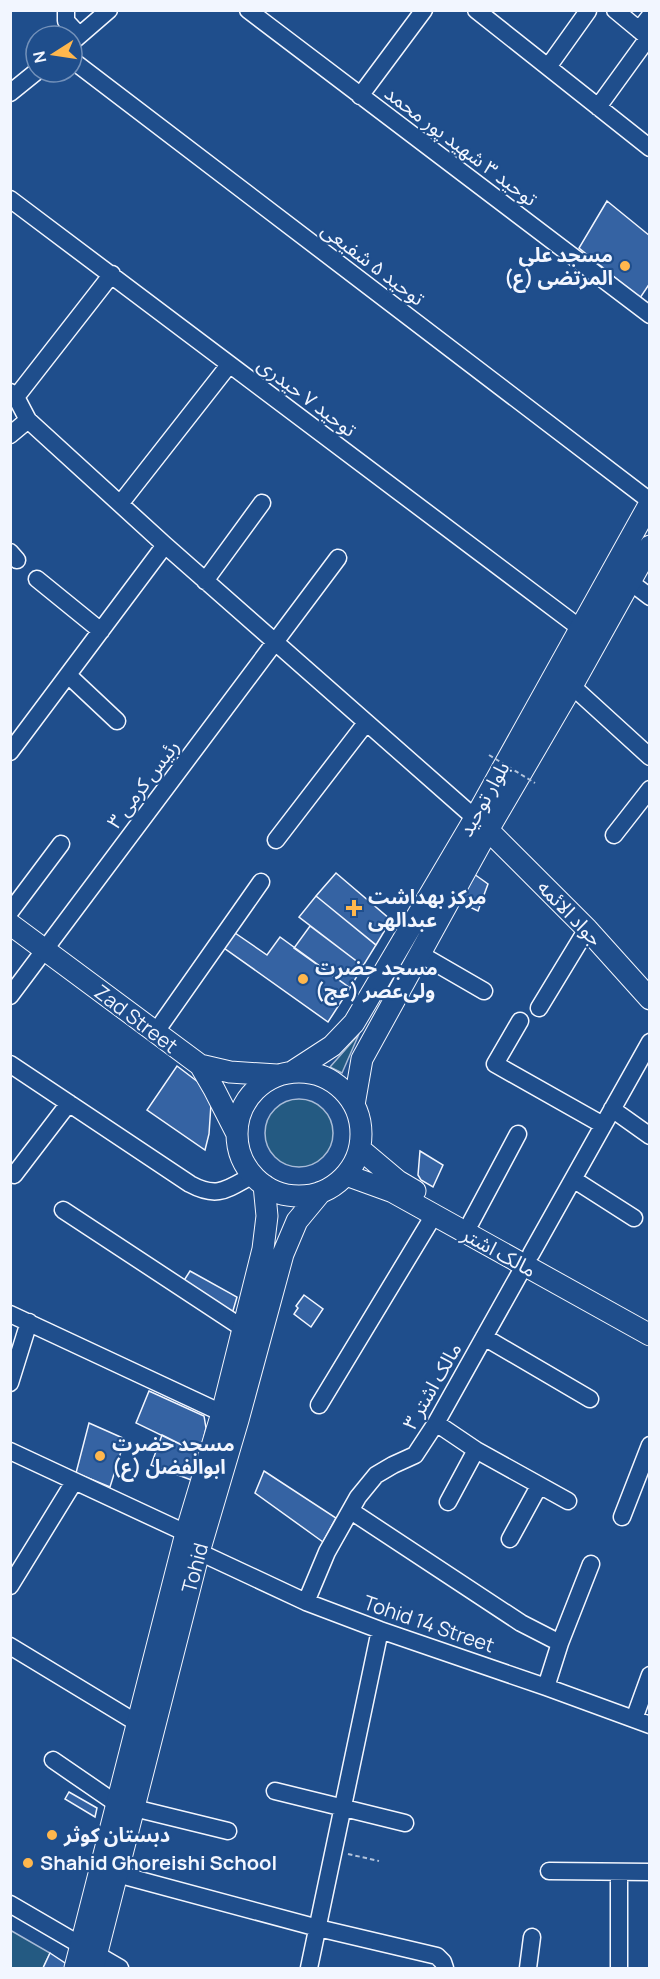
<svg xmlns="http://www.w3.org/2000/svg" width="660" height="1979" font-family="Manrope,'Noto Sans Arabic',sans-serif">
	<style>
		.green { fill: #245a82; stroke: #a8bbd7; stroke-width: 1.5 }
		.building { fill: #3563a3; stroke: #f2f6ff; stroke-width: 1.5 }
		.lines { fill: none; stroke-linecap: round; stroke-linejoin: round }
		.minor-casing { stroke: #f2f6ff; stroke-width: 19 }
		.major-casing { stroke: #f2f6ff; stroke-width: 23 }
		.path { stroke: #b3c4dc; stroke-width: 2; stroke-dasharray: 4.5 3; stroke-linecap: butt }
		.minor { stroke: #1f4e8c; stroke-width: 16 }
		.major { stroke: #1f4e8c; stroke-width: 21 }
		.path-bridge { stroke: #b3c4dc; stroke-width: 2; stroke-dasharray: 4.5 3; stroke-linecap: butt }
		.poi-dot { fill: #ffb74d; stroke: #1f4e8c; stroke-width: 2 }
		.labels { text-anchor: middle; stroke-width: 4.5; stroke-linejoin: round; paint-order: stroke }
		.street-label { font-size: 20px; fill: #f2f6ff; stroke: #1f4e8c }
		.poi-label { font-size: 20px; font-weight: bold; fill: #f2f6ff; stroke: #1f4e8c; text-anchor: start }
	</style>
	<rect width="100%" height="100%" fill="#1f4e8c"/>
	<path class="green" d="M359 1034 342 1073 330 1067Z
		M265 1133a34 34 0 1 1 68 0a34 34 0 1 1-68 0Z
		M10 1930 50 1953 43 1968H11Z"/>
	<path class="building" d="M607 201 650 236V283L640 298 579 248Z
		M336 873 391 920 376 945 316 896Z
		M474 874 488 884 478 911 457 901Z
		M316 896 376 945 363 966 299 917Z
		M310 926 363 966 350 988 294 948Z
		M235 933 267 955 280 937 350 988 328 1022 224 948Z
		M177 1066 198 1082 211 1104 209 1134 205 1150 147 1110Z
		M420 1151 443 1165 433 1187 421 1180 418 1175Z
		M190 1271 237 1297 232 1314 183 1282Z
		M304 1295 323 1309 311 1327 294 1314 298 1308 296 1306Z
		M149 1391 204 1416 206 1428 200 1454 136 1423Z
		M89 1423 125 1439 110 1487 76 1473Z
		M162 1435 200 1454 194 1481 151 1465Z
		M264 1471 336 1518 323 1542 255 1493Z
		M69 1792 97 1808 95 1817 65 1799Z
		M50 1953 68 1965 66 1968H43Z"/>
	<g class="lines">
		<g class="minor-casing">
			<path id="minor" d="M66 10V21L79 35
				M248 10 650 315
				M476 10 650 148
				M615 10 650 39
				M639 30 650 16
				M72 42 109 10
				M72 60 650 501
				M548 67 588 11
				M10 93 36 72
				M360 96 424 10
				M598 107 648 38
				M10 199 580 628
				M10 392 16 397 28 420 165 545 475 818
				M16 397 112 274
				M10 435 28 420
				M120 504 229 365
				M10 552 17 560
				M37 579 101 631
				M205 581 262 503
				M629 581 650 597
				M68 675 117 721
				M572 686 650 757
				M10 752 165 545
				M614 835 650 789
				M276 840 366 723
				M10 912 61 844
				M420 954 484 991
				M10 996 338 558
				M539 1008 587 929
				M520 1021 495 1064 603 1125
				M155 1033 261 882
				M10 1064 190 1184C218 1199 227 1189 253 1175
				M612 1109 650 1136
				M14 1175 69 1103
				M573 1179 634 1218
				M63 1210 244 1329
				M471 1222 518 1134
				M531 1254 650 1042
				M10 1314 222 1413
				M484 1337 590 1399
				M10 1383 29 1322
				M319 1405 434 1215
				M436 1423 476 1450 568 1501
				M10 1451 186 1533
				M448 1502 476 1450
				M351 1511 521 1623 560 1643
				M622 1517 650 1445
				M510 1539 539 1486
				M199 1552 306 1602 380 1630 546 1687 650 1725
				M10 1586 74 1482
				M306 1602 327 1552 358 1497 376 1475 393 1465 415 1455 436 1423 524 1266
				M10 1646 137 1723
				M546 1687 560 1643 591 1564
				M634 1719 650 1675
				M53 1760 117 1804
				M275 1791 405 1823
				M134 1808 228 1831
				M549 1871 650 1872
				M619 1872V1968
				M117 1874 318 1928 437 1956 443 1962 445 1968
				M10 1904 120 1968
				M309 1968 380 1630
				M528 1968 532 1937"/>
		</g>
		<g class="major-casing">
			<path id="major" d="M488 830 587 929 650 999
				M10 924 200 1065 214 1089 237 1134
				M200 1065 230 1072 277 1075
				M292 1072 332 1046 354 1023 475 818 650 503
				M237 1134a62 62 0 1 1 124 0a62 62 0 1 1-124 0Z
				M354 1105 362 1059 488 830 572 686 650 546
				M360 1149 398 1181 415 1191
				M346 1175 393 1192 650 1335
				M75 1968 186 1533 222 1413 263 1249 267 1216 264 1185
				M93 1968 199 1552 238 1420 283 1254 297 1221 321 1192"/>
		</g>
		<path class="path" d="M348 1854 379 1861"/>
		<use href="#minor" class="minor"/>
		<use href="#major" class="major"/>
		<path class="path-bridge" d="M489 755 535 783"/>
	</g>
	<g class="poi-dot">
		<circle cx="625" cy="266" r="6"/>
		<path d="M351 899h6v6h6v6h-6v6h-6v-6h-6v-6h6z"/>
		<circle cx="303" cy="979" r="6"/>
		<circle cx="100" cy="1456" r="6"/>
		<circle cx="52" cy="1835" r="6"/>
		<circle cx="28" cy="1863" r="6"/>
	</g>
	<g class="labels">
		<g class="street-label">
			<text transform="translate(461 146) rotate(37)" y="7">توحید ۳ شهيد پور محمد</text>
			<text transform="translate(373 264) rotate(37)" y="7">توحید ۵ شفیعی</text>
			<text transform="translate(307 397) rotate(37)" y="7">توحید ۷ حیدری</text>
			<text transform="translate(143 784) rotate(-53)" y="7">رئیس کرمی ۳</text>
			<text transform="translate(484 799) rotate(-61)" y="7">بلوار توحید</text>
			<text transform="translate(570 913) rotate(46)" y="7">جواد الائمه</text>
			<text transform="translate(136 1019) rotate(37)" y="7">Zad Street</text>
			<text transform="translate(499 1252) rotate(29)" y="7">مالک اشتر</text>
			<text transform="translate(432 1386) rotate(-60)" y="7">مالک اشتر ۳</text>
			<text transform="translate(195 1568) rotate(-75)" y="7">Tohid</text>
			<text transform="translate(429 1624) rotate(19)" y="7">Tohid 14 Street</text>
		</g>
		<g class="poi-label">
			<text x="613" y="262" text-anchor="end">مسجد علی<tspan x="613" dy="23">المرتضی (ع)</tspan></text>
			<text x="368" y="904">مرکز بهداشت<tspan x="368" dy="23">عبدالهی</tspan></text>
			<text x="315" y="975">مسجد حضرت<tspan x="315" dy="23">ولی‌عصر (عج)</tspan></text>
			<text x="112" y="1451">مسجد حضرت<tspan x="112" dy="23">ابوالفضل (ع)</tspan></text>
			<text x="64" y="1842">دبستان کوثر</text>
			<text x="40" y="1870">Shahid Ghoreishi School</text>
		</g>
	</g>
	<rect width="660" height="1979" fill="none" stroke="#f2f6ff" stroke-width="24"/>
	<g transform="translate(54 54) rotate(258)"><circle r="28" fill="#1f4e8c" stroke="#7391ba" stroke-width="1.5"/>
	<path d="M0-4.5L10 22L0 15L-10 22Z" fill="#ffb74d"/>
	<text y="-9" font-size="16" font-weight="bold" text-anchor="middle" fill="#f2f6ff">N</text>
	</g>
</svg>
